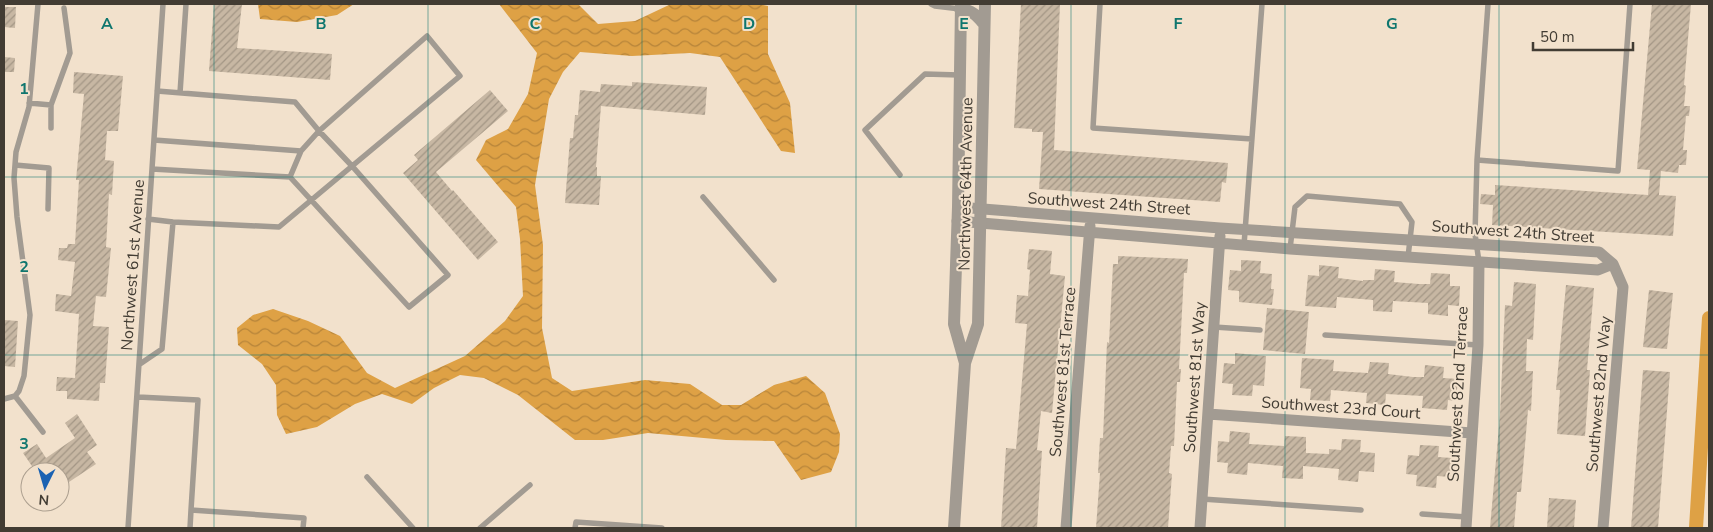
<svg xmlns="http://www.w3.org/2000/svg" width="1713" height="532" font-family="'Nunito Sans',sans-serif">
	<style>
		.water { fill: url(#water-waves) }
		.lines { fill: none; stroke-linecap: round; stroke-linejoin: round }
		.canal { stroke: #dea145; stroke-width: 14 }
		.building { fill: url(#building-hatch) }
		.service { stroke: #a29b92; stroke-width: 5.5 }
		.minor { stroke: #a29b92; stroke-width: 11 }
		.tertiary { stroke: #a29b92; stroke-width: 12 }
		.grid { fill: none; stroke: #0f766e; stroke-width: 1; stroke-opacity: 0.55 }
		.labels { text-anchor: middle; stroke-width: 4; stroke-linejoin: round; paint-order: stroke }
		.street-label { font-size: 16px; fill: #423c33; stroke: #f2e1cc }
		.grid-label { font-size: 16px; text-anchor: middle; font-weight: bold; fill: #0f766e; stroke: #f2e1cc; stroke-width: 4; stroke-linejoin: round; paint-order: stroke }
	</style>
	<defs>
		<pattern id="water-waves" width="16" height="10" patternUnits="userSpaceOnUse" patternTransform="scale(1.25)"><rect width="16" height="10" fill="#dea145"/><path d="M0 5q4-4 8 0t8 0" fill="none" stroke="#b6843a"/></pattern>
		<pattern id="building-hatch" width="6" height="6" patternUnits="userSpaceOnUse" patternTransform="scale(1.25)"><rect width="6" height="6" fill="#c7b7a3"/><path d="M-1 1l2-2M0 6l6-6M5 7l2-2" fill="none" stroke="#a39685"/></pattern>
	</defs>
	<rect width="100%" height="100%" fill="#f2e1cc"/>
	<path class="water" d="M258 4H354L337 15 297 22 260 19Z
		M499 4H578L598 24 635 21 671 4H758L768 6V54L790 103 795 153 781 151 720 57 690 53 632 56 580 52 563 72 549 99 535 185 543 245 542 328 552 378 572 391 645 380 690 384 722 405H741L774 385 806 376 825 393 840 434 839 452 831 472 801 480 774 441 726 440 648 433 603 440H575L518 395 484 378 460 375 434 388 412 404 382 394 355 404 317 427 286 434 277 415 276 385 262 364 238 345 237 328 253 315 273 309 308 321 340 336 367 373 395 388 465 356 505 321 523 296 520 239 516 207 476 160 486 140 508 129 528 94 537 53Z"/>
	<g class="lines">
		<path class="canal" d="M1696 528 1709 318"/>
	</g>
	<path class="building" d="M214 4H242L237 48 332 54 330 80 209 71Z
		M1021 4H1060L1054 150 1228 163 1226 183 1222 182 1220 202 1039 189 1043 132H1032V129L1014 128Z
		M1652 4H1691L1684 85 1686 86 1684 106H1690L1689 116H1686L1683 150H1687L1686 165H1679L1678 173 1661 171 1659 195 1676 196 1673 236 1492 225 1493 205 1480 204 1481 194 1495 195V185L1648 195 1650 170 1637 169Z
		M4 7H16L15 28 4 27Z
		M4 57 15 58 14 72H4Z
		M74 72 123 76 118 131H107L105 160 114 161 112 195 109 194 106 247 111 248 106 297 96 296 93 326 109 327 105 383H100L99 401 67 399V391H56L57 377 75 378 79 314 55 311 56 294 71 296 75 262 58 260 59 248H67L68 244H75L79 180H76L84 94 73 93Z
		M632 82 707 87 705 115 601 106 596 167H597V176H601L599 205 565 203 570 138H573L575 115H578L580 90 600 92 601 84 632 86Z
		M490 90 508 111 436 172 452 191 453 190 498 242 478 260 403 173 418 160 414 155Z
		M1029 249 1052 251 1050 274 1065 276 1052 413 1041 411 1037 450 1042 451 1037 528H1001L1006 448 1016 449 1027 324 1015 323 1017 295 1028 296 1030 270 1027 269Z
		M1118 256 1188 259 1187 273H1184L1179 369H1181L1180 382H1177L1174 446H1171L1169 473 1172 474 1168 528H1096L1100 473H1098L1100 438H1103L1107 342 1109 343 1113 264H1118Z
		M1241 260 1261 261 1260 273 1272 274 1271 289H1274L1272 305 1239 302V291L1228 290 1230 270 1241 271Z
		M1319 265 1339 267 1338 278 1363 281V280H1374L1375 269 1395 271 1394 282 1419 284H1430L1431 273 1450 274V286H1460L1459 306 1448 305V316L1428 314V303L1393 301 1392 312 1373 311V300L1337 297 1336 308 1305 306 1308 275 1319 276Z
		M1514 282 1536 284 1533 340 1527 339 1526 371H1533L1531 411 1528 410 1521 492H1517L1514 528H1490L1500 415 1505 305 1512 306Z
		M1566 285 1594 288 1587 370H1590L1585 436 1557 434 1560 390H1556Z
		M1649 290 1673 293 1667 349 1643 347Z
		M1267 308 1309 312 1305 354 1263 350Z
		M4 320 18 321 15 367 4 366Z
		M1235 353 1266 356 1264 386 1253 385 1252 396 1232 395 1233 384 1222 383 1224 363 1235 364Z
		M1302 358 1334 360 1333 371 1368 373 1370 362 1389 363 1388 374 1413 377H1424L1425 365 1444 367 1443 378 1458 379 1456 401 1448 400 1447 410 1422 408 1423 396 1386 394 1385 405 1366 403 1367 393 1331 390 1330 401 1310 400 1311 389 1300 388Z
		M1643 370 1670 372 1658 528H1631Z
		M77 414 97 445 87 452 96 464 66 484 60 476V472H36L23 453 37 444 46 458 75 438 65 423Z
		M1230 431 1250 433 1249 444 1284 446 1285 436 1306 437V453L1329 454V449L1341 450 1342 439 1361 440 1360 452 1375 453 1374 472 1359 471 1358 482 1338 480 1339 469 1303 466V479L1282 478 1283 466 1248 463 1247 475 1227 473 1228 463 1217 462 1218 441 1229 442Z
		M1420 445 1439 446 1438 457 1452 458 1451 477 1437 476 1436 488 1416 486 1417 475 1406 474 1408 455 1419 456Z
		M1549 498 1576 500 1574 528H1547Z"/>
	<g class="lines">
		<path class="service" d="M931 4 935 6 960 9
			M1100 4 1093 128 1252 139
			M1488 4 1477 160 1618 171 1630 4
			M180 93 186 4
			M29 103 51 105V128
			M51 105 70 53 64 8
			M154 140 301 151 290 177
			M1477 160 1475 234 1479 262
			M15 165 49 168 48 209
			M152 169 290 177 409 307 448 275 352 166 319 131 295 102 157 91
			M900 175 865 130 925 74 959 75
			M703 197 774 280
			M148 219 173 222 279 227 460 76 427 36 319 131 301 151
			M1244 245 1262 4
			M1290 249 1295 207 1307 196 1400 204 1412 222 1408 257
			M1214 327 1260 330
			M1325 335 1478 345
			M140 364 162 349 173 222
			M15 396 43 432
			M138 397 198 400 191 510 304 518 303 528
			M4 399 15 396 19 391 24 376 30 315 17 217 14 178 16 152 29 107 38 4
			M367 477 413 528
			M1202 499 1361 510
			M1422 514 1467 517
			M128 528 163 4
			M190 528 191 510
			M480 528 530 485
			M575 528 576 522 662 528"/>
		<path class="minor" d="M958 207 1220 228 1599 252 1613 264 1623 287 1603 528
			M957 221 1290 249 1598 270 1613 264
			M1208 414 1472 433
			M1066 528 1090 226
			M1200 528 1220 236
			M1466 528 1478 345 1479 262"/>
		<path class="tertiary" d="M961 4 958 207 954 324 965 363
			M960 9C972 10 977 16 984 24
			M954 528 965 363 978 324 985 4"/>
	</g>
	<path class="grid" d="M214 4V528M428 4V528M642 4V528M856 4V528M1071 4V528M1285 4V528M1499 4V528M4 177H1709M4 355H1709"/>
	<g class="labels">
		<g class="street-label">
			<text transform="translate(965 184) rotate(-89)" y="6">Northwest 64th Avenue</text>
			<text transform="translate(1109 203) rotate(4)" y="6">Southwest 24th Street</text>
			<text transform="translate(1513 231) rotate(4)" y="6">Southwest 24th Street</text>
			<text transform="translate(132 265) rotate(-86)" y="6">Northwest 61st Avenue</text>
			<text transform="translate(1062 372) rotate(-85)" y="6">Southwest 81st Terrace</text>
			<text transform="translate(1194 377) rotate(-86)" y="6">Southwest 81st Way</text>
			<text transform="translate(1457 394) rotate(-87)" y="6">Southwest 82nd Terrace</text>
			<text transform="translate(1598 394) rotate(-85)" y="6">Southwest 82nd Way</text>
			<text transform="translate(1341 407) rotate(4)" y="6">Southwest 23rd Court</text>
		</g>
	</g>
	<g class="grid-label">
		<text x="107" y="29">A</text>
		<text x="321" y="29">B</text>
		<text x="535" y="29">C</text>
		<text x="749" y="29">D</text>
		<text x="964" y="29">E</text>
		<text x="1178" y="29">F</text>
		<text x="1392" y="29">G</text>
		<text x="24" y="94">1</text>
		<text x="24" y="272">2</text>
		<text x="24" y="449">3</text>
	</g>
	<rect width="1713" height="532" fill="none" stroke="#423c33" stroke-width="10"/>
	<g transform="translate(45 487) rotate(185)"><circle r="24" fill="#f2e1cc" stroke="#ac9f8f"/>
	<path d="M0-4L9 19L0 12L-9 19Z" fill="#1b62b2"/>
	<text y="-8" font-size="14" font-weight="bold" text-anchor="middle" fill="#423c33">N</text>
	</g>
	<path d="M1533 42v8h100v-8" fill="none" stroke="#423c33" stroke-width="2.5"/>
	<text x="1540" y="42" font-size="15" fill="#423c33" stroke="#f2e1cc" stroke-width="4" paint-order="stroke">50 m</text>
</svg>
